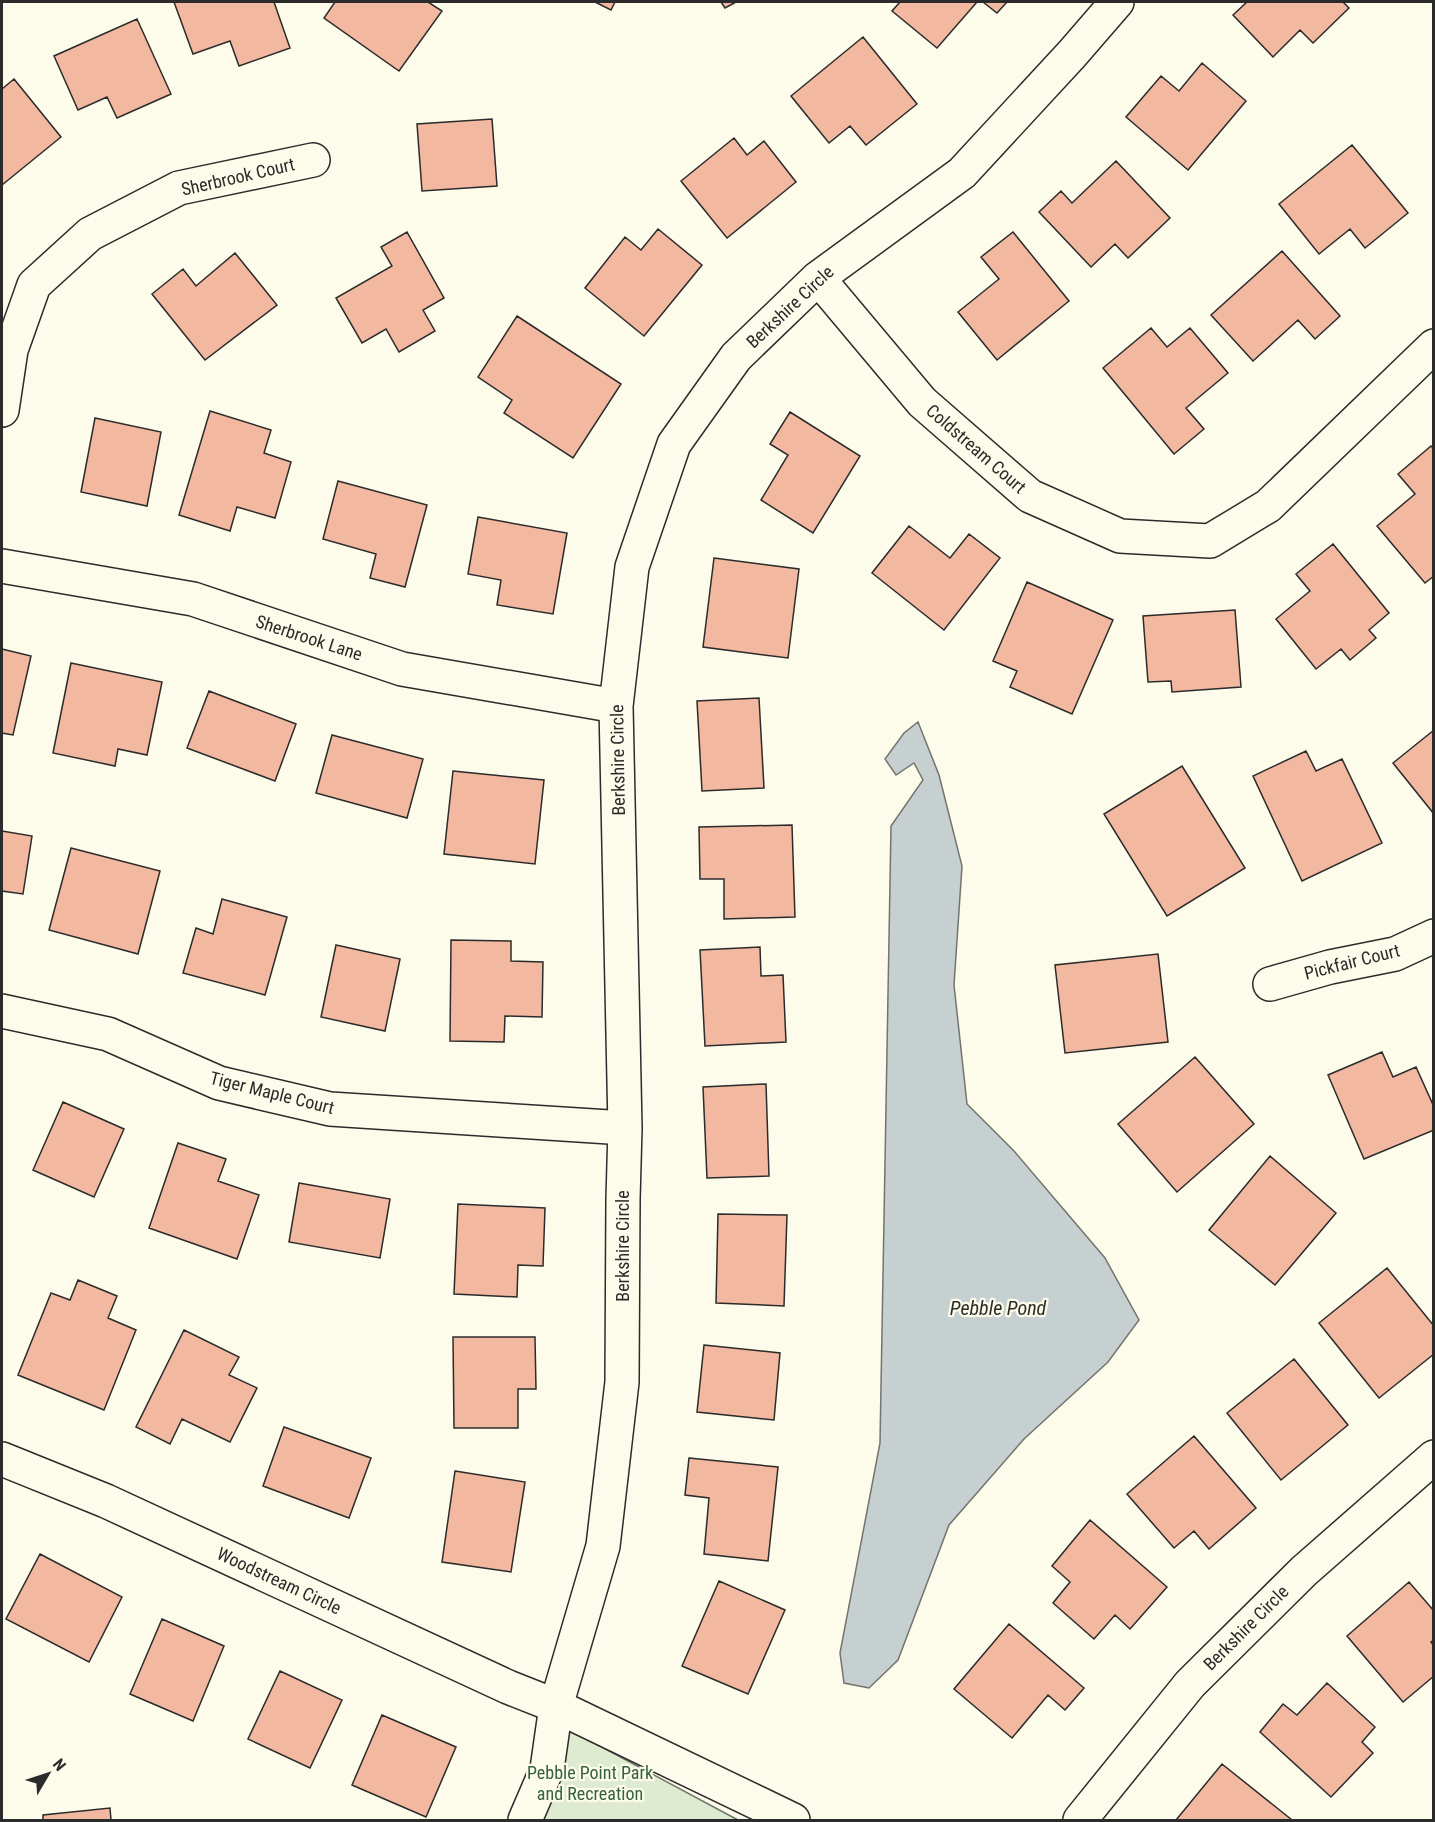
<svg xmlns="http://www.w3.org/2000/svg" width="1435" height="1822" font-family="'Roboto Condensed',sans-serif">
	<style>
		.green { fill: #deebd1; stroke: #74746e; stroke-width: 1.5 }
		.water { fill: #c7d0d0; stroke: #74746e; stroke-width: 1.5 }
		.building { fill: #f2b8a0; stroke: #2b2b2b; stroke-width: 1.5 }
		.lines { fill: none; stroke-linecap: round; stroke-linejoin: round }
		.minor-casing { stroke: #2b2b2b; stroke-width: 36 }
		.minor { stroke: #fdfbea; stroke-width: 33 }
		.labels { text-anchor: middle; stroke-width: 4.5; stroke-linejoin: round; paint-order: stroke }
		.street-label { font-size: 18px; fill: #2b2b2b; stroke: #fdfbea }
		.park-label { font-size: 18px; fill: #34623c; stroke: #fdfbea }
		.water-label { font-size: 20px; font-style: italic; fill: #2b2b2b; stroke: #fdfbea }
	</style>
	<rect width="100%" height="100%" fill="#fdfbea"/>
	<path class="green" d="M570 1730 738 1820H535Z"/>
	<path class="water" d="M918 722 939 775 962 866 954 985 967 1104 1014 1151 1105 1258 1139 1320 1108 1362 1024 1439 949 1525 898 1660 869 1688 844 1683 840 1653 880 1443 891 826 923 780 914 763 896 775 885 759 904 733Z"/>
	<path class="building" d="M174 2H274L290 48 239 66 230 41 193 54Z
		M335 2H428L442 11 399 71 324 18Z
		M595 2H615L611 10Z
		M721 2H736L725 8Z
		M900 2H977L937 48 892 11Z
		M983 2H1007L997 13Z
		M1247 2H1343L1349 8 1313 43 1300 30 1273 57 1233 15Z
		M137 19 171 94 117 118 107 97 78 110 54 56Z
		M863 37 917 104 866 145 850 126 829 143 791 96Z
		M1202 63 1246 101 1188 170 1126 117 1161 76 1179 91Z
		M14 79 61 137 2 185V89Z
		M492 119 497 186 422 191 417 124Z
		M734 138 747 155 764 141 796 182 727 238 681 181Z
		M1352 145 1408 213 1365 248 1350 229 1319 254 1279 204Z
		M1116 161 1170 218 1128 258 1115 244 1091 267 1039 212 1061 191 1072 203Z
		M658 229 702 265 644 336 585 288 625 237 641 250Z
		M407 232 444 298 423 310 435 331 399 352 386 329 362 343 336 298 392 266 381 247Z
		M1013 232 1069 301 997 360 958 312 999 279 981 257Z
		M1282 251 1340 316 1315 339 1298 320 1253 361 1211 315Z
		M235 253 277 305 205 360 152 294 183 269 196 286Z
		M517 316 621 384 573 458 504 413 512 400 478 377Z
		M1151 328 1167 347 1190 328 1228 373 1186 408 1204 429 1174 454 1103 368Z
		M210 411 271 430 264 453 291 462 275 518 237 507 230 531 179 515Z
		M790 412 860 456 813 533 761 500 788 455 770 444Z
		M95 418 161 432 147 506 81 492Z
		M1431 446 1434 449V576L1425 583 1377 526 1415 494 1398 474Z
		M338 481 427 505 405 587 370 578 376 554 323 539Z
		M478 517 567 533 553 614 497 605 501 580 468 574Z
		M909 526 950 558 969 534 1000 558 944 630 872 573Z
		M1333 544 1389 613 1369 630 1376 638 1350 660 1341 649 1316 669 1276 619 1310 591 1296 574Z
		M714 558 799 569 788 658 703 647Z
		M1027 582 1113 620 1072 714 1010 687 1017 671 993 661Z
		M1235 610 1241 687 1172 692 1171 681 1148 682 1143 616Z
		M2 649 31 656 13 735 2 733Z
		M71 663 162 682 147 755 118 749 115 766 53 753Z
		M209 691 296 724 275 781 187 748Z
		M759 698 764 788 702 791 697 701Z
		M1434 730V814L1393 763Z
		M332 735 423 759 407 818 316 793Z
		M1306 751 1316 771 1342 759 1382 843 1302 881 1253 776Z
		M1182 766 1245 868 1167 916 1104 814Z
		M453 771 544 780 535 864 444 854Z
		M792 825 795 917 724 919V879H700L699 827Z
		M2 831 32 836 23 894 2 891Z
		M71 848 160 871 138 954 49 930Z
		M222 899 287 917 265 995 183 973 196 928 213 934Z
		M451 940 511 941V961L543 962 542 1017 505 1016 504 1042 450 1041Z
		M336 945 400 959 385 1031 321 1017Z
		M760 947 761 976 783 975 786 1042 705 1046 700 950Z
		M1158 954 1168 1042 1065 1053 1055 965Z
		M1382 1052 1393 1077 1416 1067 1434 1107V1130L1364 1159 1328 1075Z
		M1195 1057 1254 1124 1177 1192 1118 1124Z
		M766 1084 769 1176 707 1178 703 1087Z
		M63 1102 124 1129 94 1197 33 1170Z
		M178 1143 226 1159 218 1181 259 1195 237 1259 149 1228Z
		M1270 1156 1336 1213 1275 1285 1209 1230Z
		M299 1183 390 1199 380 1258 289 1242Z
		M458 1204 545 1208 543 1266 518 1265 517 1297 454 1294Z
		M718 1214 787 1215 784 1306 716 1303Z
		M1387 1268 1434 1326V1354L1379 1398 1319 1323Z
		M78 1280 117 1296 108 1318 136 1330 104 1410 18 1375 51 1293 70 1300Z
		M184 1330 239 1357 229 1375 257 1388 230 1442 182 1419 170 1444 136 1427Z
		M453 1337H535L536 1389H518V1428H454Z
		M704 1345 780 1353 774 1420 697 1412Z
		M1294 1359 1348 1425 1281 1480 1227 1413Z
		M284 1427 371 1458 349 1518 263 1486Z
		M1194 1436 1256 1508 1209 1549 1194 1531 1174 1548 1127 1494Z
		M689 1458 778 1467 768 1561 704 1554 709 1498 685 1495Z
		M455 1471 525 1482 511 1572 442 1562Z
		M1090 1520 1167 1587 1130 1629 1115 1615 1094 1639 1053 1603 1070 1582 1052 1566Z
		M40 1554 122 1597 89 1662 6 1619Z
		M719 1581 785 1610 748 1694 682 1666Z
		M1409 1582 1434 1611V1640L1431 1642 1434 1646V1676L1403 1702 1347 1636Z
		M162 1619 224 1646 193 1721 130 1694Z
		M1009 1624 1084 1688 1065 1710 1048 1695 1012 1738 954 1689Z
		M280 1671 342 1700 310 1768 248 1739Z
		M1327 1683 1375 1727 1362 1742 1373 1753 1331 1797 1260 1732 1283 1704 1297 1715Z
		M382 1715 456 1747 426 1817 352 1785Z
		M1222 1764 1292 1820H1176Z
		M110 1808 111 1820H43V1815Z"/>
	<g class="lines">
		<g class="minor-casing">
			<path id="minor" d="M818 278 922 402 1030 496 1120 536 1210 541 1268 506 1434 346
				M2 410 11 350 34 285 90 234 179 188 313 160
				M2 566 193 599 402 669 616 706
				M1270 984 1330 967 1395 954 1434 936
				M2 1011 108 1034 219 1083 330 1109 625 1128
				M2 1459 106 1501 508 1687 556 1706 793 1820
				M525 1820 547 1769 556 1706 603 1546 622 1382 623 1199 625 1128 616 706 632 567 674 444 736 357 818 278 962 173 1072 54 1117 2
				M1080 1820 1190 1684 1304 1571 1434 1457"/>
		</g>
		<use href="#minor" class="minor"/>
	</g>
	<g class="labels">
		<g class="street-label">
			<text transform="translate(238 177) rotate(-13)" y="6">Sherbrook Court</text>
			<text transform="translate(790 307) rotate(-43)" y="6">Berkshire Circle</text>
			<text transform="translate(976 449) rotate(41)" y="6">Coldstream Court</text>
			<text transform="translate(309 638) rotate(18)" y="6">Sherbrook Lane</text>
			<text transform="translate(618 760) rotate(-91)" y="6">Berkshire Circle</text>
			<text transform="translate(1352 962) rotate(-14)" y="6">Pickfair Court</text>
			<text transform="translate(272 1093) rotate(14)" y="6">Tiger Maple Court</text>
			<text transform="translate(623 1246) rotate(-90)" y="6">Berkshire Circle</text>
			<text transform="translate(279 1581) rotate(25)" y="6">Woodstream Circle</text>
			<text transform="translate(1246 1628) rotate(-45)" y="6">Berkshire Circle</text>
		</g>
		<g class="park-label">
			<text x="590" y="1779">Pebble Point Park<tspan x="590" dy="21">and Recreation</tspan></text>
		</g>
		<g class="water-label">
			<text x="998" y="1315">Pebble Pond</text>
		</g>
	</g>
	<rect width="1435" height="1822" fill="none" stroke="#2b2b2b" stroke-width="6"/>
	<g transform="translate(48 1774) rotate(51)" stroke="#fdfbea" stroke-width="4.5" paint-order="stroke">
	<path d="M0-4.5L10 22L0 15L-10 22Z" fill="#2b2b2b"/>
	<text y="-9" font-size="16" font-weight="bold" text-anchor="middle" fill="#2b2b2b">N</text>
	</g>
</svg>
